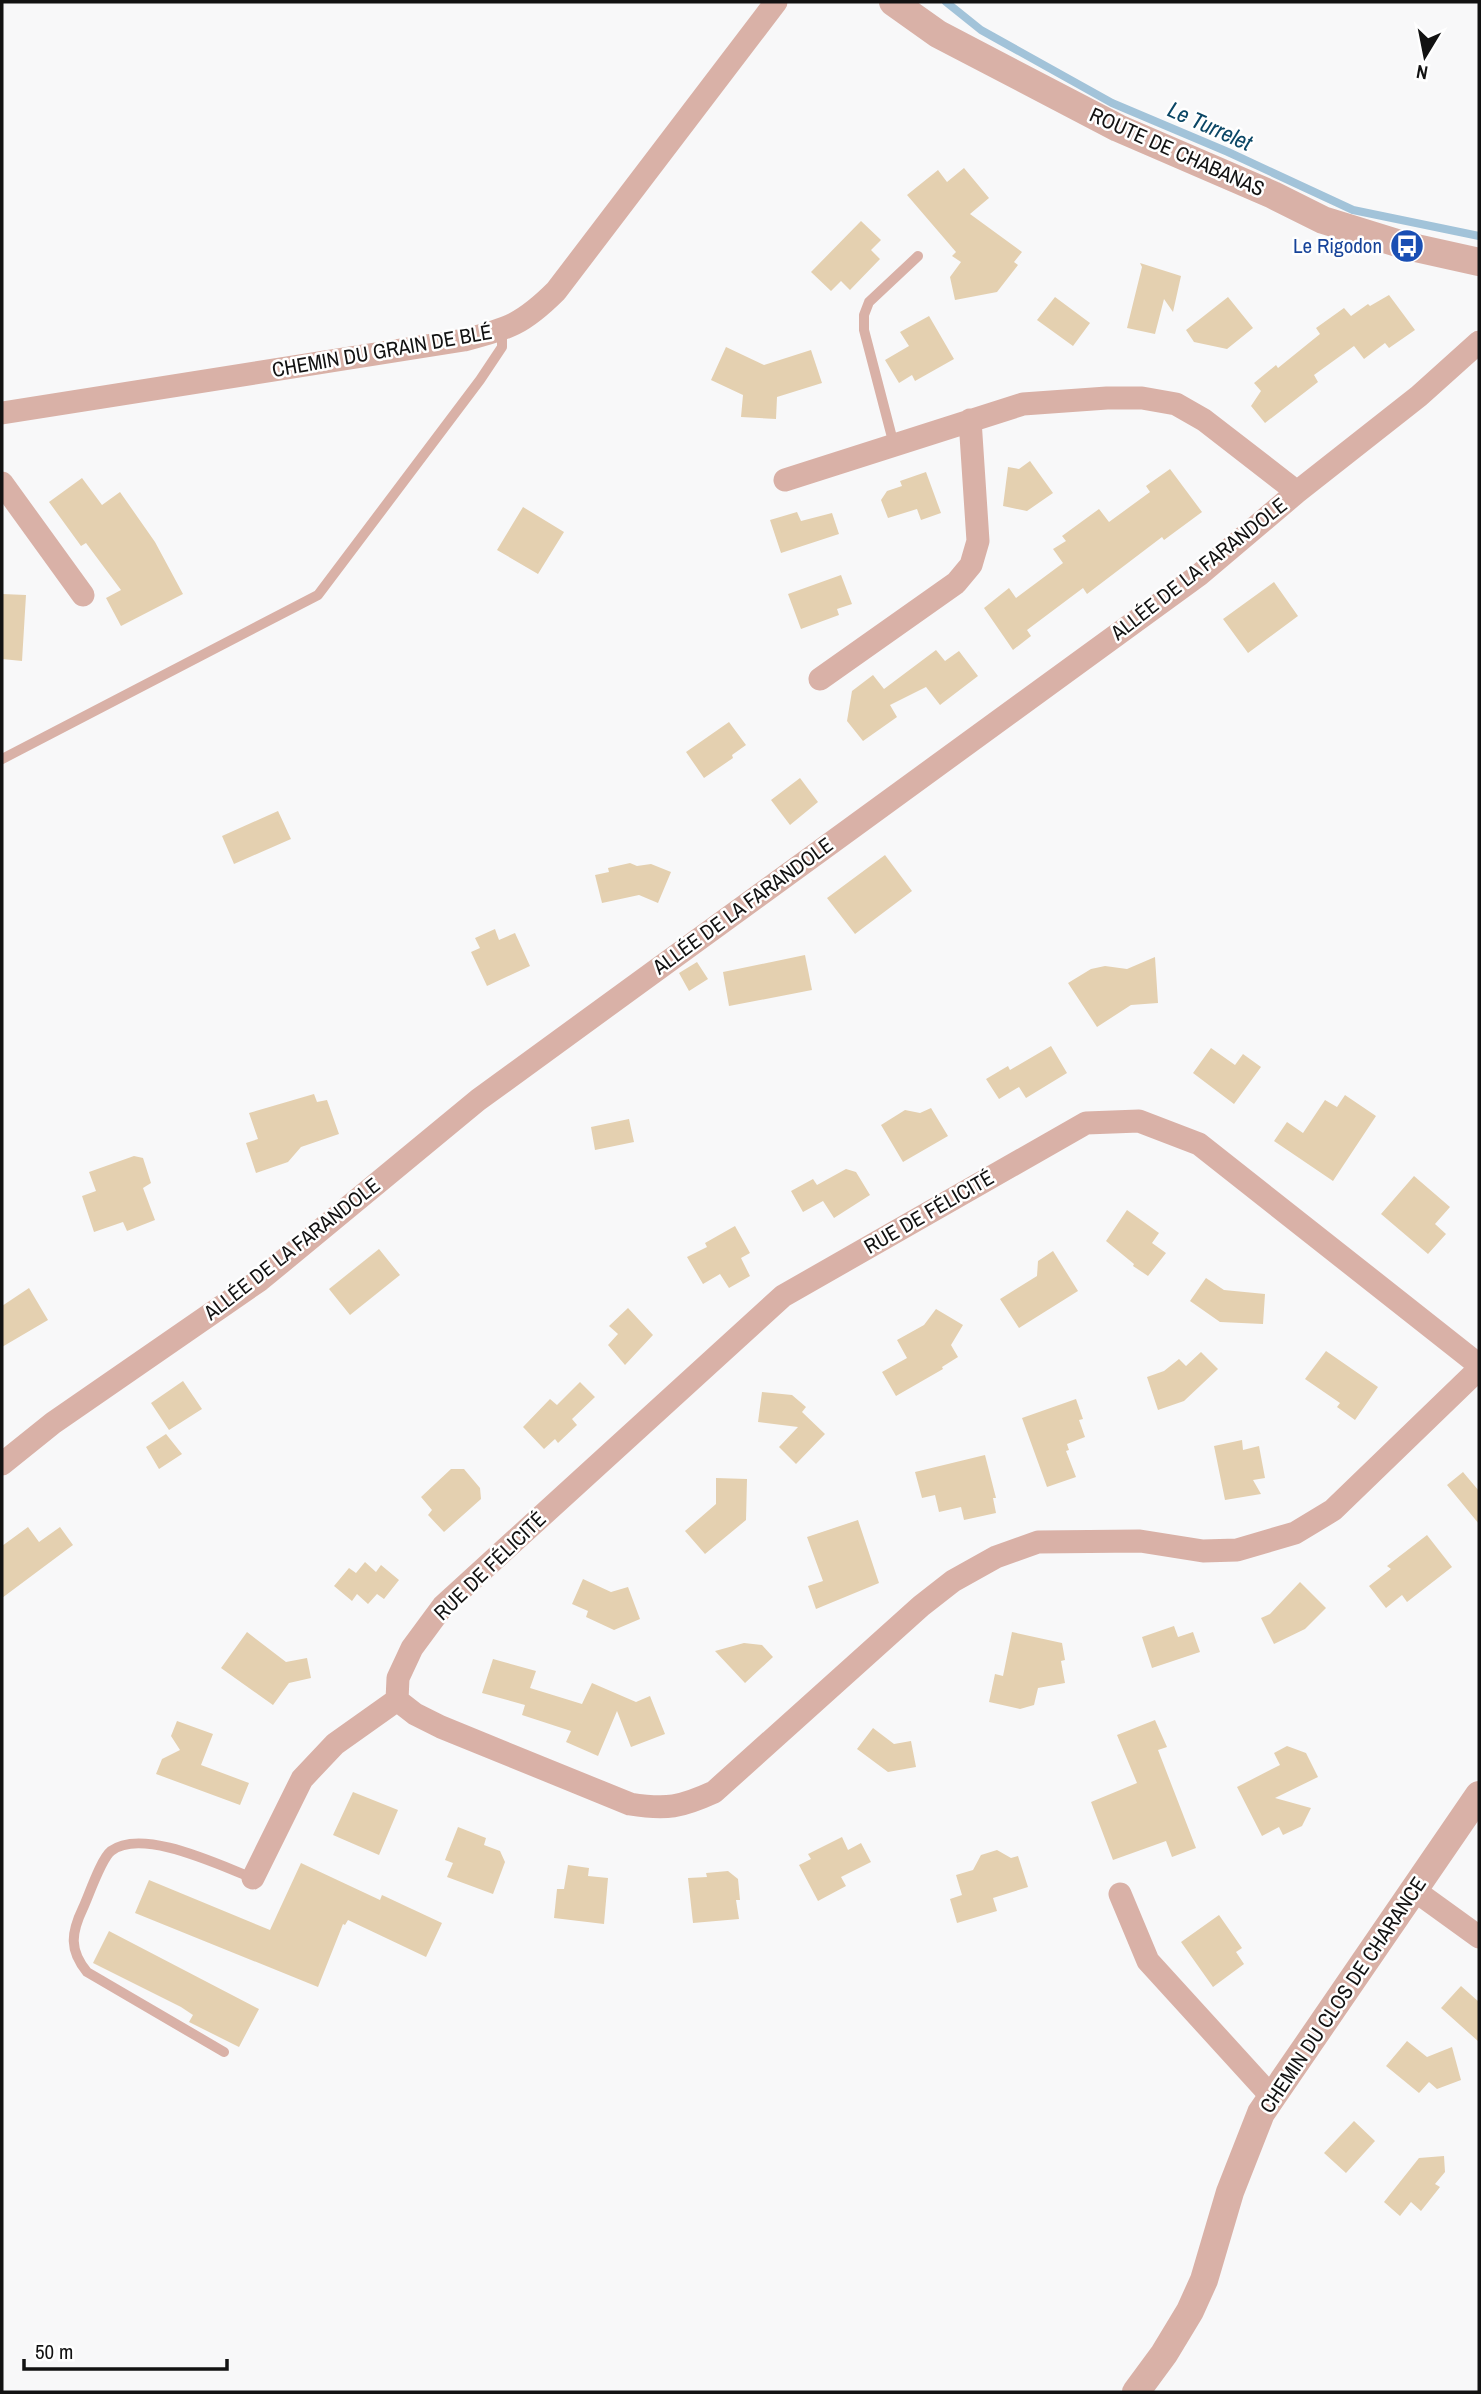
<svg xmlns="http://www.w3.org/2000/svg" width="1481" height="2394" font-family="'Archivo Narrow',sans-serif">
	<style>
		.lines { fill: none; stroke-linecap: round; stroke-linejoin: round }
		.stream { stroke: #a2c3d9; stroke-width: 8 }
		.building { fill: #e4d0b0 }
		.service { stroke: #d9b1a7; stroke-width: 10 }
		.minor { stroke: #d9b1a7; stroke-width: 23 }
		.tertiary { stroke: #d9b1a7; stroke-width: 28 }
		.labels { text-anchor: middle; stroke-width: 5; stroke-linejoin: round; paint-order: stroke }
		.street-label { font-size: 21px; fill: #121212; stroke: #fff }
		.transit-label { font-size: 21px; fill: #164399; stroke: #fff; text-anchor: end }
		.water-label { font-size: 23px; font-style: italic; fill: #0a4665; stroke: #fff }
	</style>
	<rect width="100%" height="100%" fill="#f8f8f9"/>
	<g class="lines">
		<path class="stream" d="M946 2 981 30 1112 103 1228 152 1353 210 1479 236"/>
	</g>
	<path class="building" d="M964 168 989 198 970 214 1022 252 1014 262 1018 265 997 292 955 300 950 277 961 262 952 256 956 252 907 195 938 170 947 182Z
		M861 221 881 240 871 250 880 259 850 290 841 281 831 291 811 272Z
		M1140 263 1181 276 1173 312 1164 299 1155 334 1127 328 1142 267Z
		M1389 295 1415 330 1389 348 1385 343 1364 359 1354 346 1314 375 1318 382 1265 423 1251 406 1261 391 1254 383 1276 365 1278 368 1320 334 1316 328 1344 308 1351 316 1368 304 1370 306Z
		M1055 297 1090 323 1073 346 1037 320Z
		M1228 297 1253 328 1227 349 1194 342 1186 330Z
		M929 316 954 359 915 381 912 375 899 383 885 360 909 346 900 332Z
		M726 347 764 365 811 350 822 383 777 397 776 419 741 417 743 395 711 380Z
		M1030 461 1053 493 1027 511 1003 506 1008 467 1019 469Z
		M1170 469 1202 512 1164 540 1162 537 1087 594 1083 588 1027 630 1031 636 1013 650 984 608 1009 588 1016 598 1063 563 1053 549 1066 541 1062 536 1099 509 1109 522 1150 492 1146 486Z
		M926 472 941 513 921 520 917 509 888 518 881 500 887 491 902 486 900 481Z
		M82 478 102 505 120 492 155 542 183 594 121 626 106 598 121 590 86 543 81 546 49 502Z
		M523 507 564 532 538 574 497 550Z
		M797 512 801 521 832 513 839 534 781 553 770 520Z
		M841 575 852 604 837 609 839 615 801 629 788 594Z
		M1274 582 1298 616 1248 653 1223 619Z
		M2 594 26 595 22 661 2 659Z
		M936 650 945 661 959 651 978 676 940 705 926 687 890 705 897 717 863 741 847 721 852 691 873 675 884 689Z
		M729 722 746 745 732 755 733 758 704 778 686 752Z
		M800 778 818 802 790 825 771 800Z
		M278 811 291 839 234 864 222 836Z
		M885 855 912 891 855 934 827 898Z
		M630 863 637 866 651 864 671 872 658 903 639 895 602 903 595 875 609 872 608 868Z
		M495 929 499 940 515 933 530 966 487 986 471 952 480 948 475 938Z
		M805 955 812 990 729 1006 723 972Z
		M1155 957 1158 1003 1131 1005 1097 1027 1068 983 1091 969 1105 966 1127 969Z
		M697 962 708 979 689 991 679 973Z
		M1051 1046 1067 1073 1026 1098 1019 1087 999 1099 986 1079 1008 1066 1010 1070Z
		M1211 1048 1235 1065 1243 1054 1261 1067 1234 1104 1193 1073Z
		M314 1094 317 1102 327 1100 339 1134 301 1147 288 1162 256 1173 246 1143 258 1139 249 1113Z
		M1345 1095 1376 1116 1333 1181 1274 1141 1287 1122 1303 1133 1325 1100 1337 1107Z
		M931 1108 948 1136 903 1162 881 1125 905 1110 920 1113Z
		M629 1119 634 1142 595 1150 591 1127Z
		M134 1156 143 1158 151 1183 143 1188 155 1220 127 1231 123 1222 94 1232 82 1196 96 1191 89 1172Z
		M846 1169 856 1172 870 1195 834 1218 823 1201 803 1212 791 1191 813 1179 817 1185Z
		M1414 1176 1450 1207 1435 1224 1446 1234 1428 1254 1381 1214Z
		M1127 1210 1159 1233 1152 1243 1166 1253 1148 1276 1133 1266 1134 1264 1106 1241Z
		M735 1226 750 1253 741 1258 750 1276 729 1288 720 1274 703 1284 687 1257 707 1247 705 1243Z
		M379 1249 400 1275 350 1315 329 1289Z
		M1053 1251 1078 1291 1019 1328 1000 1299 1037 1276 1038 1261Z
		M1206 1278 1224 1290 1265 1294 1263 1324 1220 1322 1190 1301Z
		M29 1288 48 1320 2 1347V1306Z
		M628 1308 653 1335 625 1365 608 1345 618 1334 609 1326Z
		M936 1309 963 1325 951 1345 958 1357 942 1367 943 1369 896 1396 882 1372 907 1358 897 1340 924 1325Z
		M1326 1351 1378 1387 1355 1420 1337 1407 1340 1403 1305 1379Z
		M1201 1352 1218 1369 1184 1401 1158 1410 1147 1377 1164 1371 1179 1359 1186 1366Z
		M183 1381 202 1409 169 1430 151 1403Z
		M580 1382 595 1397 572 1419 577 1425 558 1443 555 1439 544 1449 523 1427 550 1399 557 1405Z
		M762 1392 792 1395 806 1407 802 1412 825 1434 796 1464 779 1447 798 1427 758 1422Z
		M1076 1399 1083 1419 1079 1420 1085 1437 1067 1444 1069 1450 1066 1451 1076 1477 1047 1487 1022 1418Z
		M166 1434 182 1454 159 1469 146 1447Z
		M1242 1440 1243 1450 1259 1446 1265 1478 1253 1480 1261 1494 1225 1500 1214 1446Z
		M985 1455 996 1498H993L996 1513 964 1520 961 1507 939 1512 935 1495 922 1498 915 1472Z
		M451 1469H464L480 1488 481 1499 444 1532 428 1515 432 1510 421 1497Z
		M1463 1472 1479 1491V1524L1447 1485Z
		M716 1478 747 1479 746 1520 705 1554 685 1531 716 1504Z
		M858 1520 879 1583 816 1609 808 1586 823 1581 807 1537Z
		M28 1527 39 1542 60 1527 73 1545 2 1598V1546Z
		M1427 1535 1452 1567 1407 1602 1402 1595 1386 1608 1369 1586 1391 1569 1387 1566Z
		M365 1562 376 1572 381 1565 399 1580 384 1599 377 1594 368 1604 357 1594 352 1601 334 1586 349 1568 356 1573Z
		M583 1579 611 1592 628 1587 640 1619 614 1630 586 1617 588 1611 572 1604Z
		M1300 1582 1326 1608 1305 1629 1274 1644 1261 1618 1270 1614Z
		M1174 1626 1178 1637 1193 1632 1200 1652 1152 1668 1142 1637Z
		M247 1632 286 1662 307 1658 311 1678 289 1683 273 1705 221 1668Z
		M1012 1632 1062 1643 1065 1660 1061 1661 1065 1683 1038 1688 1034 1705 1020 1709 989 1702 995 1674 1003 1676Z
		M744 1643 762 1645 773 1657 745 1683 715 1651Z
		M493 1659 536 1671 530 1688 582 1704 592 1683 636 1702 650 1696 665 1734 631 1747 617 1711 598 1756 566 1742 571 1731 522 1715 525 1705 482 1693Z
		M1155 1720 1167 1747 1158 1750 1196 1848 1172 1857 1166 1841 1113 1860 1091 1802 1137 1783 1117 1735Z
		M177 1721 213 1734 201 1765 249 1783 240 1805 156 1774 162 1759 180 1750 171 1736Z
		M873 1728 894 1744 911 1741 916 1767 888 1772 857 1749Z
		M1287 1746 1306 1753 1318 1777 1275 1798 1311 1808 1302 1826 1283 1835 1279 1827 1262 1836 1237 1787 1280 1765 1274 1753Z
		M353 1792 398 1810 379 1855 333 1835Z
		M458 1827 486 1838 484 1845 500 1851 505 1862 493 1894 447 1877 453 1863 445 1860Z
		M842 1837 848 1850 861 1843 871 1862 841 1877 846 1886 818 1901 799 1865 811 1859 808 1854Z
		M997 1850 1011 1858 1018 1856 1028 1887 993 1898 997 1911 957 1923 950 1899 962 1895 956 1875 973 1870 981 1855Z
		M301 1863 380 1900 382 1895 442 1923 426 1957 348 1920 345 1925 343 1924 318 1987 135 1913 149 1880 270 1930Z
		M568 1865 589 1868 588 1876 608 1878 604 1924 554 1918 557 1889H564Z
		M728 1871 738 1879 740 1900H736L739 1919 693 1923 688 1878 707 1877 706 1873Z
		M1219 1915 1242 1948 1236 1952 1244 1964 1213 1987 1181 1942Z
		M109 1931 259 2009 239 2047 189 2022 193 2015 181 2007 93 1963Z
		M1461 1986 1479 2002V2042L1441 2008Z
		M1407 2041 1427 2057 1452 2047 1461 2080 1437 2089 1429 2082 1419 2093 1386 2066Z
		M1354 2121 1375 2141 1346 2173 1324 2153Z
		M1444 2156 1445 2172 1435 2184 1440 2187 1421 2211 1411 2202 1400 2216 1384 2202 1419 2158Z"/>
	<g class="lines">
		<path class="service" d="M894 445 864 330V315L869 302 918 256
			M2 759 318 595 480 380 502 347V331
			M224 2052 87 1972C69 1950 71 1933 83 1908 89 1895 101 1859 111 1851 142 1827 221 1866 253 1878"/>
		<path class="minor" d="M2 413 464 340C508 329 523 324 556 291L776 2
			M785 480 1023 404 1107 398H1142L1176 404 1204 420 1297 492
			M2 483 83 595
			M820 679 956 583 971 565 978 541 970 420
			M1479 1365 1199 1144 1139 1121 1086 1123 783 1296 443 1606 412 1648 398 1678 397 1700 415 1714 441 1727 630 1804C667 1810 681 1807 714 1792L921 1606 953 1581 996 1557 1038 1542 1140 1541 1203 1551 1237 1550 1295 1533 1333 1510 1479 1369
			M2 1464 53 1423 260 1280 478 1100 1199 575 1297 492 1419 396 1479 342
			M253 1878 302 1779 335 1744 397 1700
			M1414 1890 1479 1937
			M1120 1894 1148 1961 1272 2097"/>
		<path class="tertiary" d="M893 2 938 34 1118 128 1273 195 1323 220 1407 246 1479 262
			M1136 2392 1164 2354 1190 2311 1204 2280 1230 2192 1261 2113 1479 1795"/>
	</g>
	<defs>
		<g id="bus-disc" transform="scale(1.75)"><circle r="9.5" fill="#1a4fb4" stroke="#fff"/><path d="M-5-6H5V4H4V6H2V4H-2V6H-4V4H-5ZM-3.5-4V0h7V-4ZM-3.5 1.2v1.5H-2V1.2ZM2 1.2v1.5H3.5V1.2Z" fill="#fff"/></g>
	</defs>
	<g fill-rule="evenodd">
		<use href="#bus-disc" x="1407" y="246"/>
	</g>
	<g class="labels">
		<g class="street-label">
			<text transform="translate(1177 152) rotate(24)" y="7">ROUTE DE CHABANAS</text>
			<text transform="translate(382 351) rotate(-10)" y="7">CHEMIN DU GRAIN DE BLÉ</text>
			<text transform="translate(1199 569) rotate(-38)" y="7">ALLÉE DE LA FARANDOLE</text>
			<text transform="translate(743 906) rotate(-36)" y="7">ALLÉE DE LA FARANDOLE</text>
			<text transform="translate(929 1212) rotate(-30)" y="7">RUE DE FÉLICITÉ</text>
			<text transform="translate(292 1249) rotate(-38)" y="7">ALLÉE DE LA FARANDOLE</text>
			<text transform="translate(490 1566) rotate(-44)" y="7">RUE DE FÉLICITÉ</text>
			<text transform="translate(1343 1995) rotate(-56)" y="7">CHEMIN DU CLOS DE CHARANCE</text>
		</g>
		<g class="transit-label">
			<text x="1382" y="253">Le Rigodon</text>
		</g>
		<g class="water-label">
			<text transform="translate(1210 126) rotate(24)" y="8">Le Turrelet</text>
		</g>
	</g>
	<rect width="1481" height="2394" fill="none" stroke="#121212" stroke-width="7"/>
	<g transform="translate(1425 56) rotate(190)" stroke="#ffffff" stroke-width="5" paint-order="stroke">
	<path d="M0-5L12 26L0 18L-12 26Z" fill="#121212"/>
	<text y="-10" font-size="19" font-weight="bold" text-anchor="middle" fill="#121212">N</text>
	</g>
	<path d="M24 2359v10h203v-10" fill="none" stroke="#121212" stroke-width="3.5"/>
	<text x="35" y="2359" font-size="21" fill="#121212" stroke="#ffffff" stroke-width="5" paint-order="stroke">50 m</text>
</svg>
